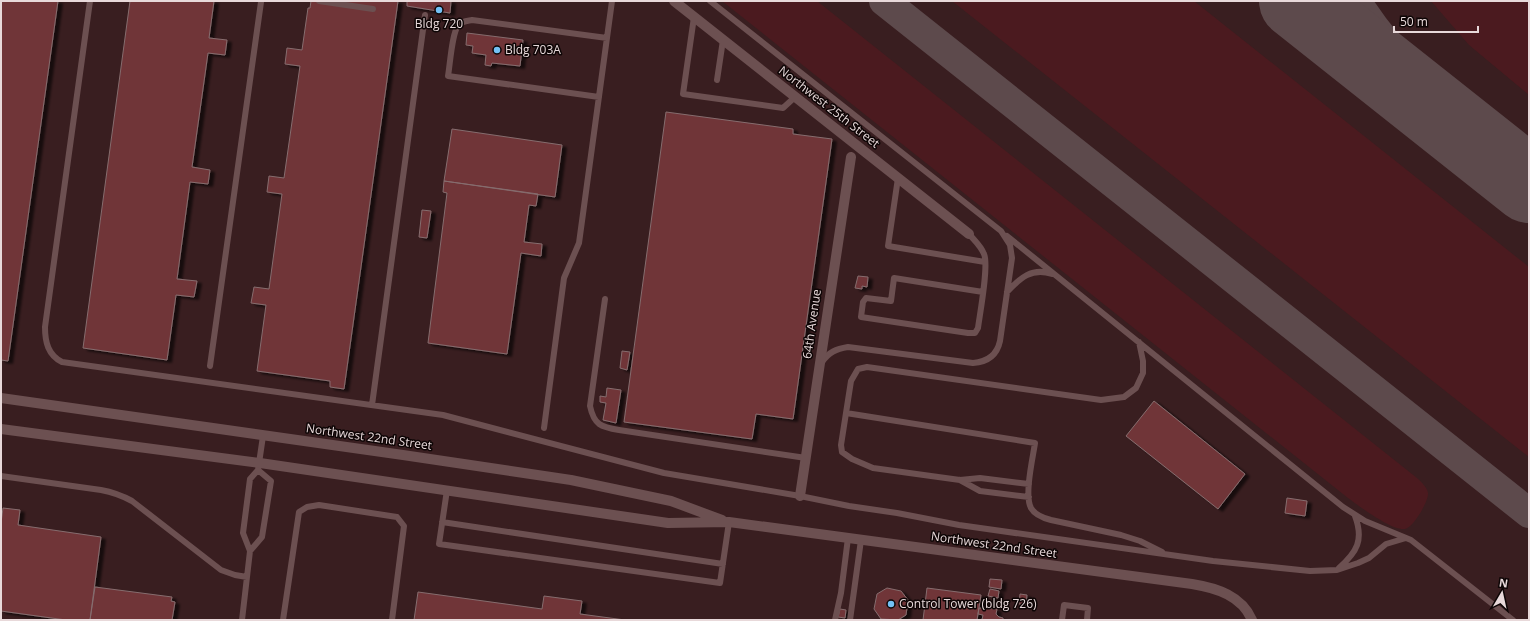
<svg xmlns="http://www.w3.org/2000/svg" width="1530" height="621" font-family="'Open Sans',sans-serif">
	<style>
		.built { fill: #391e20 }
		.green { fill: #4b1a1f }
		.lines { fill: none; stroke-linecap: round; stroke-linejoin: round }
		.taxiway { stroke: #5d4a4c; stroke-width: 30 }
		.runway { stroke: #5d4a4c; stroke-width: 76 }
		.building { fill: #703439; stroke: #866d6e; filter: url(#shadow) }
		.service { stroke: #6c5051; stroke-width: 6 }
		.minor { stroke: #6c5051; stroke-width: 10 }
		.tertiary { stroke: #6c5051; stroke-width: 10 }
		.poi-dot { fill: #73c1f5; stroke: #0d0505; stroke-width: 1.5 }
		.labels { text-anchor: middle; stroke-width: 3; stroke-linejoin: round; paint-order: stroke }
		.poi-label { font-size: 12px; fill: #e8d9da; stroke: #0d0505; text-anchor: start }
		.street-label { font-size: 12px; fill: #e8d9da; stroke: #0d0505 }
	</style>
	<defs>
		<filter id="shadow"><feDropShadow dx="4.5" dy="2.5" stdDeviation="1" flood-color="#0009"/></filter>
	</defs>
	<rect width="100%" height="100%" fill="#2a1617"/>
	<path class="built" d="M1 1H1529V620H1Z"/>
	<path class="green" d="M722 1H817L1417 478C1422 483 1427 487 1428 493 1429 501 1413 528 1405 529 1392 531 1359 506 1348 498Z
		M952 1H1194L1529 267V457Z
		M1431 1H1529V95L1469 45Z"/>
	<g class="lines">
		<path class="taxiway" d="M884 1 1529 513
			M1356 1C1401 72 1468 126 1529 182"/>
		<path class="runway" d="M1297 1 1529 185"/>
	</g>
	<path class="building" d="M1 1H58L8 361 1 360Z
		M130 1H214L209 38 227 40 225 55 208 53 192 167 210 170 208 184 190 182 177 279 197 281 194 297 176 295 167 360 83 348Z
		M311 1H398L344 389 330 387V381L257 371 266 305 251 303 254 287 269 289 282 194 267 192 269 176 284 178 300 66 285 64 287 48 302 50 308 8H310Z
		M407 1H451L450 13 407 6Z
		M467 33 523 40 520 66 492 63 491 66 485 65 486 55 472 53 473 46 466 45Z
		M666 112 793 129V134L832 139 793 419 756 414 752 439 624 422Z
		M452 129 562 145 555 197 444 181Z
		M444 181 538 194 536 206 529 205 524 242 542 244 541 256 521 253 507 354 428 343 447 193 443 192Z
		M422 210 431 211 427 238 419 237Z
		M858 276 868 277 867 287 862 286V289L855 288Z
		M622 351 630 352 627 370 620 368Z
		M607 388 621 390 616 423 603 420 606 403 600 402V396L606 397Z
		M1154 401 1245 474 1218 509 1126 436Z
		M1287 498 1307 501 1305 516 1285 513Z
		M3 508 20 510 18 525 101 537 90 620H66L1 611V523Z
		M990 579 1002 580 1001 589 989 587Z
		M95 587 172 597 171 601 175 602 172 620H90Z
		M887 588 901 591 908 600 906 615 898 620 881 619 874 609 877 594Z
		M927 588 981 595 977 620H923Z
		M990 589 999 591 998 598 988 596Z
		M418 592 542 609 544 596 582 601 580 614 625 620H414Z
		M1020 594 1027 595 1026 605 1019 604Z
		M979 608 997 609 996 614 999 617 1003 618V620H982L983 615 978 614Z
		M840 609 846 610 845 618 838 617Z"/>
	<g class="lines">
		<path class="service" d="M90 1 45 327C45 342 48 355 62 362L443 415 664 473 800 496 849 506 897 513 959 525 1213 561 1310 571 1337 570 1358 563 1369 558 1386 544 1406 538
			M319 1 373 9
			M710 1 1001 231 1010 245 1012 258 1000 341C997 355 987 362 973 363L848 347C836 349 829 352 822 362
			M694 17 683 94 783 108 795 97
			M717 80 723 40
			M599 97 448 76C450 65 452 33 458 26 461 21 467 21 472 20L607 38
			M898 178 888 246 985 262
			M969 234C974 240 981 246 984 254 989 265 980 313 978 328L975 333H968L861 317 863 302 866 298 891 301 894 278 983 292
			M1007 236 1343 507 1365 521 1411 540 1513 620
			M1007 292C1020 278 1032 267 1052 274
			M605 299 590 406C594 425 601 427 619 430L806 458
			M210 366 261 2
			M372 405 425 15
			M846 413 1035 443C1033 457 1024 495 1031 508 1035 515 1043 518 1051 520L1121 535 1140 541 1162 552
			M544 428 564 278 579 243 612 1
			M1 476 101 490C112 492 121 495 132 501L221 570 235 575 247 577
			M960 480 980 491 1029 497
			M1029 484 980 478 960 480 873 468 852 459 842 452 841 445 851 381 858 369 867 367 1101 400 1124 397 1136 388 1143 373V361L1139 342
			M447 490 439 544 720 583 729 522
			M442 522 723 564
			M250 551 262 537 271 481 258 470
			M1339 568C1357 552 1364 540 1355 516
			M242 620 250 551 243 533 250 479 258 470 263 436
			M283 620 299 512 307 507 319 505 397 517 404 526 392 620
			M835 620 841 593 848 538
			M850 620 861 540
			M1062 620 1064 605 1088 608 1087 620"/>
		<path class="minor" d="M674 1 969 234
			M800 496 851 157"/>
		<path class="tertiary" d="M1 398 403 455 571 480 671 501 722 520
			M1 429 260 463 668 523 729 522 1192 584C1217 588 1242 596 1252 620"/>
	</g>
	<g class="poi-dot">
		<circle cx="439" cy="10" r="4"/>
		<circle cx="497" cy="50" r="4"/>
		<circle cx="891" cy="604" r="4"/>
	</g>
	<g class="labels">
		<g class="poi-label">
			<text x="439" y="28" text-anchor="middle">Bldg 720</text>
			<text x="505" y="54">Bldg 703A</text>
			<text x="899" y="608">Control Tower (bldg 726)</text>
		</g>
		<g class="street-label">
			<text transform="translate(829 107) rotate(38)" y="4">Northwest 25th Street</text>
			<text transform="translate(812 324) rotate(-82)" y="4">64th Avenue</text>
			<text transform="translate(369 437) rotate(8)" y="4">Northwest 22nd Street</text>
			<text transform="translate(994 545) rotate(8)" y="4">Northwest 22nd Street</text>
		</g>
	</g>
	<rect width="1530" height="621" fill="none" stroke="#e8d9da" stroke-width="4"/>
	<g transform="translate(1502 593) rotate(9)" stroke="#0d0505" stroke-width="3" paint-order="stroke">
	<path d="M0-3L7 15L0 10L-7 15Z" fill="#e8d9da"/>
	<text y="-6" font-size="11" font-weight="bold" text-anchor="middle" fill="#e8d9da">N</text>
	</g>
	<path d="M1394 26v6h84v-6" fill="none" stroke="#e8d9da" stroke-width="2"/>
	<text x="1400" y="26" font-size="12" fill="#e8d9da" stroke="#0d0505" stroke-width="3" paint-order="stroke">50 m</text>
</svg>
